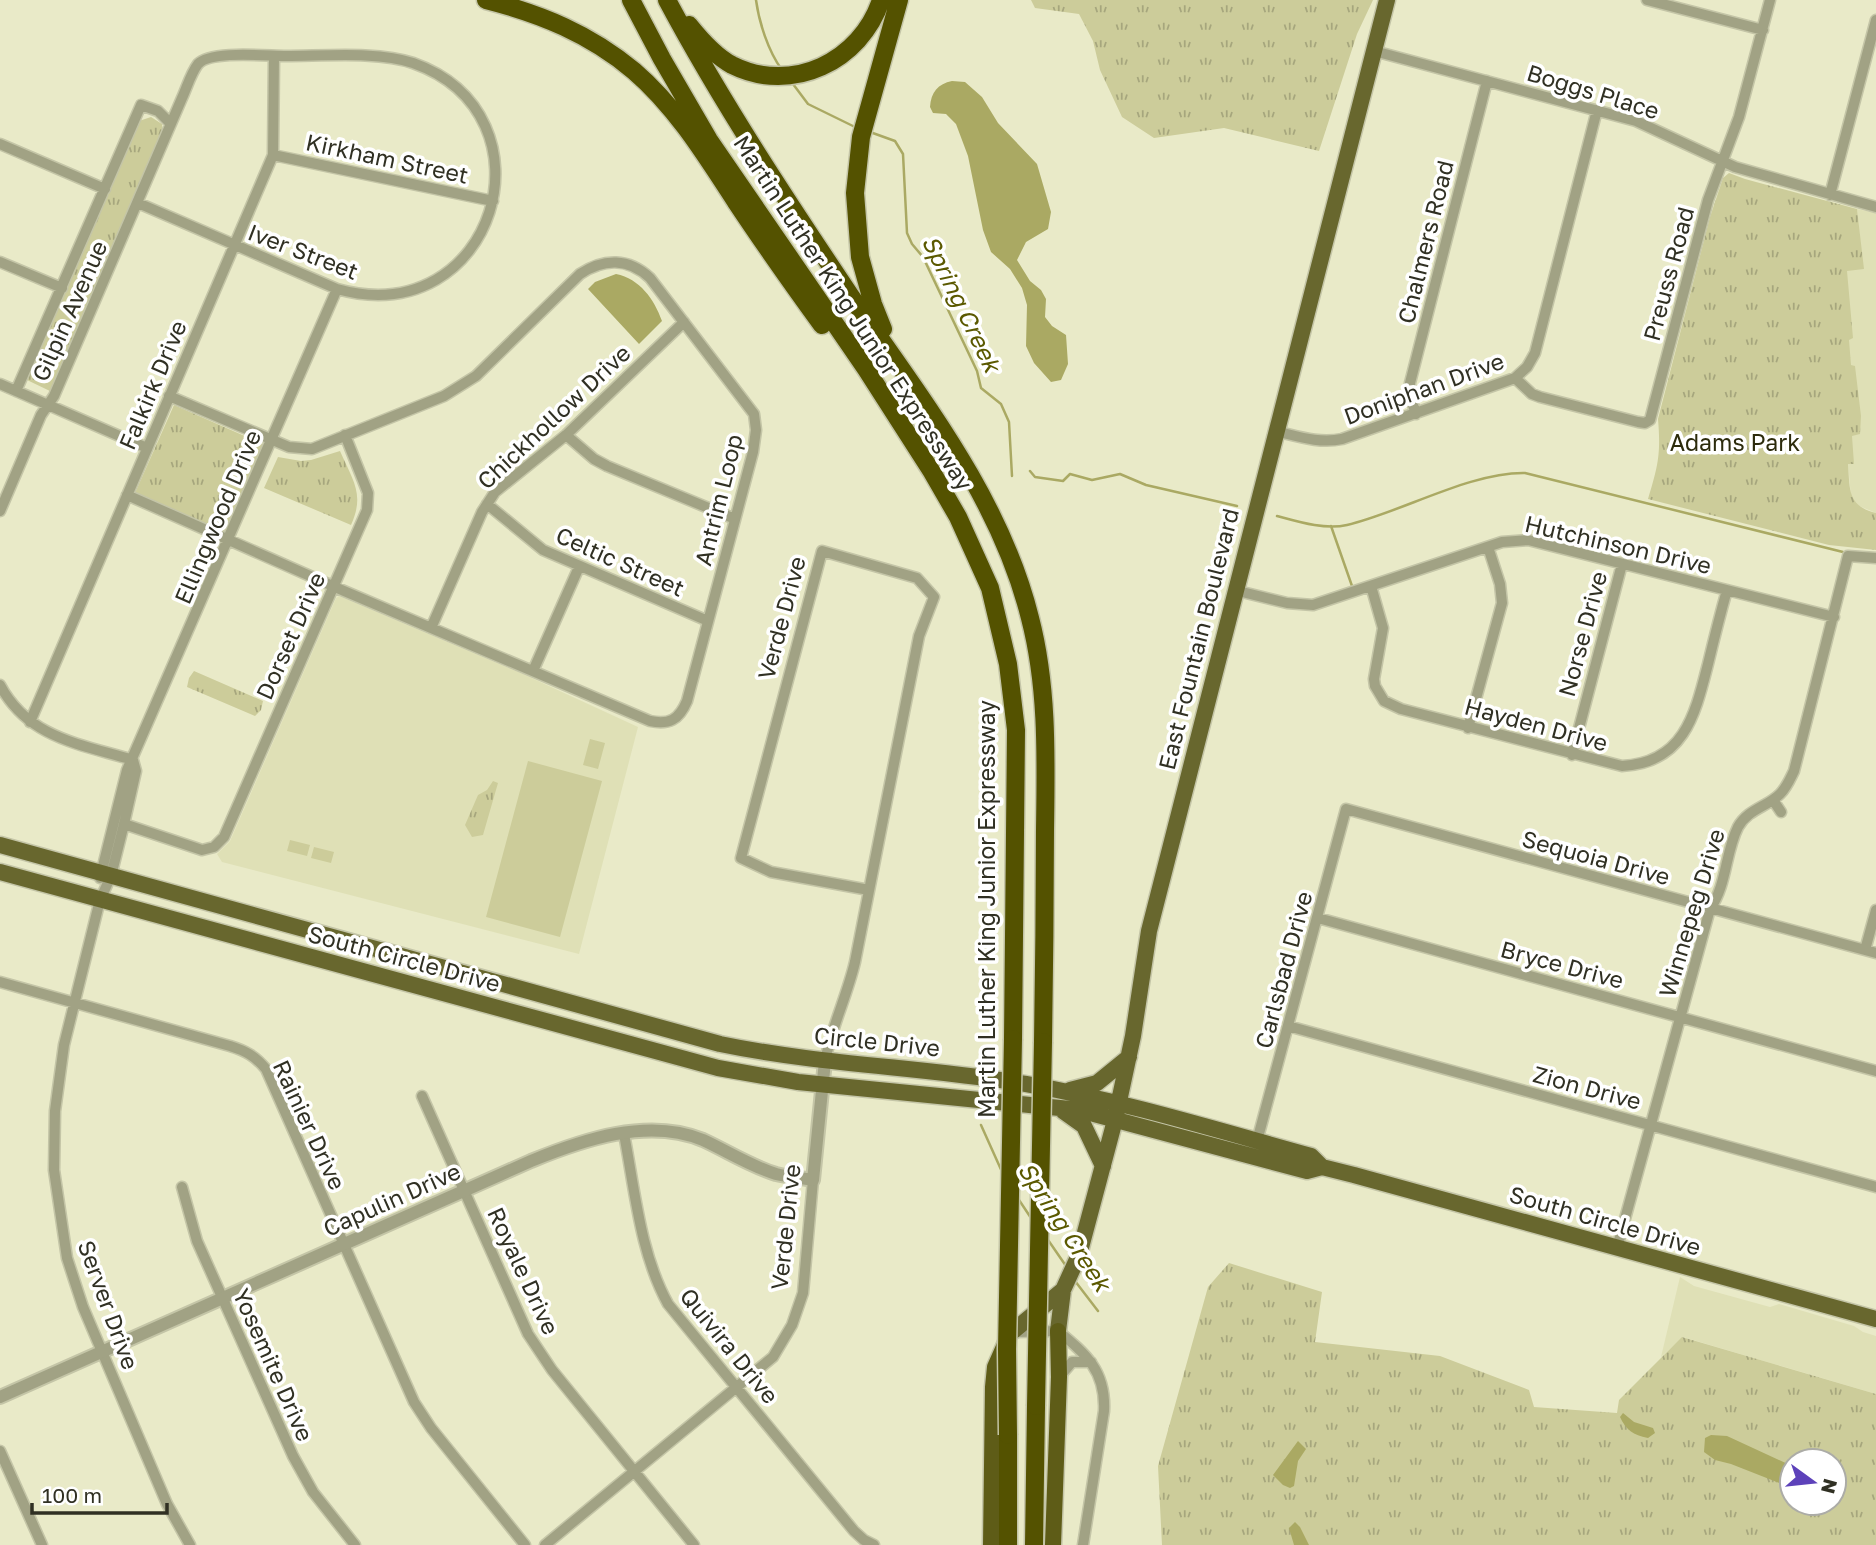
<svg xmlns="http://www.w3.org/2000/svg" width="1876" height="1545" font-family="'Golos Text',sans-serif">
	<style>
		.built { fill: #dfe0b6 }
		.grass { fill: url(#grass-tufts); fill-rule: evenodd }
		.pitch { fill: #cccc9a }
		.water { fill: #aaa963 }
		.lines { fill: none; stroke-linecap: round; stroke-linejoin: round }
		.stream { stroke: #aaa963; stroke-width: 2.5 }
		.minor-casing { stroke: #c4c5a7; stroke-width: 13 }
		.tertiary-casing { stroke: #c4c5a7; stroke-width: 16 }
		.primary-casing { stroke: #c4c5a7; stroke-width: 19 }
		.trunk-casing { stroke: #c4c5a7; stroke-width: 19 }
		.motorway-casing { stroke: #c4c5a7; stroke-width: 21 }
		.minor { stroke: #a1a284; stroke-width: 10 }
		.tertiary { stroke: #a1a284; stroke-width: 12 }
		.primary { stroke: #68672e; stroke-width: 16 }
		.trunk { stroke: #5e5c17; stroke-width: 16 }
		.motorway { stroke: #545200; stroke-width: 18 }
		.motorway-bridge-casing { stroke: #c4c5a7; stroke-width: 21; stroke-linecap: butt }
		.motorway-bridge { stroke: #545200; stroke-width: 18 }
		.labels { text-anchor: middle; stroke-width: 7; stroke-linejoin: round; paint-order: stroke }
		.street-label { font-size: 23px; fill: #303023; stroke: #fff }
		.park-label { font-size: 23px; fill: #2c2b0c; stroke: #fff }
		.water-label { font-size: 24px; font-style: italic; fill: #5b5900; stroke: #fff }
	</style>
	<defs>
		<pattern id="grass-tufts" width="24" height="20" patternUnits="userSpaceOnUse" patternTransform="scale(1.75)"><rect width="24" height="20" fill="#cccc9a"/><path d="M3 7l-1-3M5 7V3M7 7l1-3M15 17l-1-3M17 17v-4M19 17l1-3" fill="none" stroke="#a6a67d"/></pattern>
	</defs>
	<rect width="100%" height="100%" fill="#e9eac8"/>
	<path class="built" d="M1857 209 1876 213V513L1857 505 1851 497 1848 463 1845 268 1863 269Z
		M339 596 523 674 638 727 579 954 222 862 217 854 230 841 336 598Z
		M1680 1277 1694 1286 1770 1307 1779 1304 1854 1326 1863 1332 1876 1336V1394L1683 1337 1661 1357Z"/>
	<path class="grass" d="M1031 0H1373L1357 34 1319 151 1224 128 1154 138 1122 117 1100 70 1093 41 1079 14 1035 8Z
		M151 117 162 124 163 134 52 392 27 380 139 121Z
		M1729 173 1745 179 1857 209 1864 269 1847 271 1853 338 1849 340 1851 365 1855 366 1861 416 1860 434 1852 436 1854 464H1848C1850 489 1847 506 1876 513V550L1829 545 1648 499C1658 466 1661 454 1658 419L1710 217 1723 178Z
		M174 405 263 444 224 532 135 493Z
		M340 451C353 481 365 494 351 525L264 488 278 457 301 461 311 460Z
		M194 671 263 701 261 710 255 716 187 687 189 678Z
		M493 781 498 783 483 835 472 837 465 825 478 795 487 790Z
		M1229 1263 1322 1292 1315 1342 1440 1356 1529 1390 1534 1407 1617 1413 1619 1400 1682 1337 1876 1394V1545H1162L1158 1466 1208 1287ZM1792 1461H1834V1503H1792Z"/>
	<path class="pitch" d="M590 739 605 743 598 769 583 765Z
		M528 761 602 781 560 937 486 917Z
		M290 840 310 845 307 856 287 851Z
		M314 847 334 852 331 863 311 858Z"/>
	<path class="water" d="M952 81 965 82 982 97 998 123 1037 164 1051 212 1048 229 1026 242 1017 260 1030 281 1041 290 1046 299 1045 317 1052 326 1066 335 1068 364 1061 380 1051 382 1034 363 1026 346 1027 305 1022 288 1010 269 991 252 983 230 968 156 956 124 946 114 933 113 930 107C931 92 938 84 952 81Z
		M616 274C640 279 654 299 662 321L639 344 588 289 595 282Z
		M1623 1413 1634 1422 1653 1428 1655 1433 1648 1438C1633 1435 1626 1430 1620 1417Z
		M1711 1435 1727 1436 1792 1466V1488L1731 1464 1715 1460 1704 1452 1705 1438Z
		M1298 1441 1306 1449 1298 1461 1294 1486 1290 1488 1283 1485 1273 1475Z
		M1295 1522 1300 1527 1309 1545H1294L1289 1528Z"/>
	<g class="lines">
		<path class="stream" d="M756 0C759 22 768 51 782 70
			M790 80 808 104 857 128
			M870 132 895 141 903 154 907 233 912 244 923 257 977 371 981 388 1001 404 1009 422 1012 476
			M1030 471 1035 477 1063 481 1070 474 1092 480 1120 474 1146 485 1237 506
			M1277 516C1299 522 1325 530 1347 525 1402 512 1470 472 1525 473L1843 552
			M1331 526 1352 586
			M981 1125 1003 1174
			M1017 1197 1031 1218
			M1046 1237 1066 1266
			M1075 1281 1098 1311"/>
		<g class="minor-casing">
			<path id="minor" d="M1647 0 1763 30
				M1374 51 1636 121 1735 167 1876 207
				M0 144 105 189
				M273 155 493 201
				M1830 195 1876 20
				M0 262 62 288
				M1515 378 1532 394 1540 397 1638 422 1645 423 1650 420 1708 200 1739 117 1770 0
				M0 384 147 448
				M16 391 141 105 158 111 171 124
				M1416 414 1410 396V383L1487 81
				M1275 431C1297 436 1319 444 1342 439L1515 378 1527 367 1535 353 1597 110
				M566 435 594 459 607 466 735 519
				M127 495 344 591 650 721C669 725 679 720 687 701L753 452 756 430 754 414 650 278C629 258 604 258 580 274L476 376 444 396 312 449 289 447 169 396
				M487 504 543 550 708 621
				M0 511 41 415 54 396 182 98C187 87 191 73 198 64 211 50 267 56 286 56 323 56 379 51 413 63 560 115 495 333 337 289L138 203
				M1371 586 1383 628 1374 679 1375 686 1384 701 1401 709 1622 766C1684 763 1695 715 1708 664 1714 639 1720 615 1727 590
				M1234 590 1287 603 1313 605 1502 542 1528 540 1834 617
				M431 628 482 512 495 492 566 435 684 322
				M533 671 579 567
				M0 685C28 738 80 744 133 760
				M30 722 273 155 274 56
				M1468 728 1502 603 1500 584 1488 547
				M1572 755 1622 564
				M133 760 136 771 124 824 111 876 100 900 64 1045 55 1111 54 1170 67 1258 83 1307 167 1504 190 1545
				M1773 800 1781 812
				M124 824 202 850 214 847 224 837 367 510 368 493 345 435
				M100 878 127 770 337 289
				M1318 918 1876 1071
				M1865 950 1876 910
				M0 982 230 1046C246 1051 255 1056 266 1069L414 1402 431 1428 525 1545
				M1288 1026 1876 1187
				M825 1061C832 1026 847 996 855 962L919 636 934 597 917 578 822 551 741 858 771 872 869 890
				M422 1096 528 1334 552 1370 694 1545
				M624 1134C635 1191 640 1253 668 1304L854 1531 864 1540 874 1545
				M1257 1141 1346 809 1876 953
				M182 1187 197 1241 293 1456 313 1492 355 1545
				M1617 1248 1710 909C1727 885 1725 853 1738 827 1748 809 1767 807 1780 794 1787 787 1790 779 1794 771L1848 556 1876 558
				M1012 1332 1058 1331C1086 1354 1106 1371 1104 1411L1083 1545
				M1060 1376 1072 1362H1091
				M0 1451 42 1545
				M545 1545 773 1357 792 1325 803 1293 813 1180"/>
		</g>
		<g class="tertiary-casing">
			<path id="tertiary" d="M0 1397 531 1161C582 1140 648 1117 703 1140 727 1151 750 1166 776 1174 788 1177 801 1178 813 1180L825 1061"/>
		</g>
		<g class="primary-casing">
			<path id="primary" d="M0 845 720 1044C821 1065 925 1067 1026 1084 1123 1101 1217 1130 1311 1156L1322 1167
				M0 872 718 1068 798 1082 1070 1109 1094 1114 1307 1171 1322 1167 1354 1175 1876 1319
				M1070 1090 1097 1083 1129 1057
				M1063 1111 1084 1126 1103 1166
				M1058 1331 1063 1290 1079 1255 1115 1120 1133 1036 1149 931 1387 0
				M1012 1332 1063 1290"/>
		</g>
		<g class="trunk-casing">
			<path id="trunk" d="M991 1545 993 1387 995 1367 1007 1340
				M1053 1545 1059 1377 1058 1331"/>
		</g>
		<g class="motorway-casing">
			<path id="motorway" d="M486 0C541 14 590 34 634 71 676 107 706 156 736 202 764 244 793 285 822 325
				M631 0 662 59 709 140 866 369 932 472 958 517 990 588 1008 664 1016 730 1013 1039
				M667 0C722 103 787 201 852 298 921 399 1000 497 1030 618 1048 687 1046 759 1045 830 1045 901 1044 971 1043 1042
				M689 25C701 40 715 56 732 65 792 95 861 61 881 0
				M883 329 873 304 860 257 855 193 861 137 899 0
				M1008 1545V1435
				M1034 1545 1036 1406"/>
		</g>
		<use href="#minor" class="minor"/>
		<use href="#tertiary" class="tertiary"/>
		<use href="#primary" class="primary"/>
		<use href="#trunk" class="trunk"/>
		<use href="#motorway" class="motorway"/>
		<g class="motorway-bridge-casing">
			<path id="motorway-bridge" d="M1036 1406 1043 1042
				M1008 1435 1007 1349 1013 1039"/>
		</g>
		<use href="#motorway-bridge" class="motorway-bridge"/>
	</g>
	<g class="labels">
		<g class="street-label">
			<text transform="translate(1593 92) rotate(17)" y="8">Boggs Place</text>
			<text transform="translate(387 159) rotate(12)" y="8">Kirkham Street</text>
			<text transform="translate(1426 242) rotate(-76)" y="8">Chalmers Road</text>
			<text transform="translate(303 252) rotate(21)" y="8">Iver Street</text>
			<text transform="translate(1669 274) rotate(-75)" y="8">Preuss Road</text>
			<text transform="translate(70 311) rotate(-66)" y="8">Gilpin Avenue</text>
			<text transform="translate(853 313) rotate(57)" y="8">Martin Luther King Junior Expressway</text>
			<text transform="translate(153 385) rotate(-67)" y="8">Falkirk Drive</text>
			<text transform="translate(1424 389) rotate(-20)" y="8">Doniphan Drive</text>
			<text transform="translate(554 417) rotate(-43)" y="8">Chickhollow Drive</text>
			<text transform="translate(719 500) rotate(-76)" y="8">Antrim Loop</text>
			<text transform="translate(218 517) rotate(-67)" y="8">Ellingwood Drive</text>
			<text transform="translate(1618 545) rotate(13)" y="8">Hutchinson Drive</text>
			<text transform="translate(620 562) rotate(24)" y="8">Celtic Street</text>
			<text transform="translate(782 618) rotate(-75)" y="8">Verde Drive</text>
			<text transform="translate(1583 634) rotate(-75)" y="8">Norse Drive</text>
			<text transform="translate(291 636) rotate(-66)" y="8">Dorset Drive</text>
			<text transform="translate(1199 639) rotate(-76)" y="8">East Fountain Boulevard</text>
			<text transform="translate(1536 725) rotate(15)" y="8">Hayden Drive</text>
			<text transform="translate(1596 858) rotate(15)" y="8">Sequoia Drive</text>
			<text transform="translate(987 909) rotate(-90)" y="8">Martin Luther King Junior Expressway</text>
			<text transform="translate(1692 913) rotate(-73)" y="8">Winnepeg Drive</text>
			<text transform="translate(404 959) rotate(15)" y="8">South Circle Drive</text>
			<text transform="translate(1562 965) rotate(15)" y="8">Bryce Drive</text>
			<text transform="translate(1284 970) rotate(-75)" y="8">Carlsbad Drive</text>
			<text transform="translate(877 1042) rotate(6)" y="8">Circle Drive</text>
			<text transform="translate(1587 1088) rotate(15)" y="8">Zion Drive</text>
			<text transform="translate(309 1125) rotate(65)" y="8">Rainier Drive</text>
			<text transform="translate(392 1200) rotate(-24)" y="8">Capulin Drive</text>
			<text transform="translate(1605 1221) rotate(16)" y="8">South Circle Drive</text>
			<text transform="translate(786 1227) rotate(-84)" y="8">Verde Drive</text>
			<text transform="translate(523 1271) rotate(65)" y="8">Royale Drive</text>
			<text transform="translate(108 1305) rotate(70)" y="8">Server Drive</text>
			<text transform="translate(729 1346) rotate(51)" y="8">Quivira Drive</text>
			<text transform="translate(273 1365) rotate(66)" y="8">Yosemite Drive</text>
		</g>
		<g class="park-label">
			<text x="1735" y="451">Adams Park</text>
		</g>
		<g class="water-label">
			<text transform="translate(961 304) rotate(64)" y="8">Spring Creek</text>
			<text transform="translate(1064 1227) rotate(57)" y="8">Spring Creek</text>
		</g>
	</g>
	<g transform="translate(1813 1482) rotate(105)"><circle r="33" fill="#ffffff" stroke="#acaca7" stroke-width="2"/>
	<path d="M0-5L12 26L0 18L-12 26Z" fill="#5d42ba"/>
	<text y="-10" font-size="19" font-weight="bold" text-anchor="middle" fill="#303023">N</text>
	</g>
	<path d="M32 1503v10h135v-10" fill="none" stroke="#303023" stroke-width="3.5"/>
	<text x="42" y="1503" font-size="21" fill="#303023" stroke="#ffffff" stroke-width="5" paint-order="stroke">100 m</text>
</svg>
